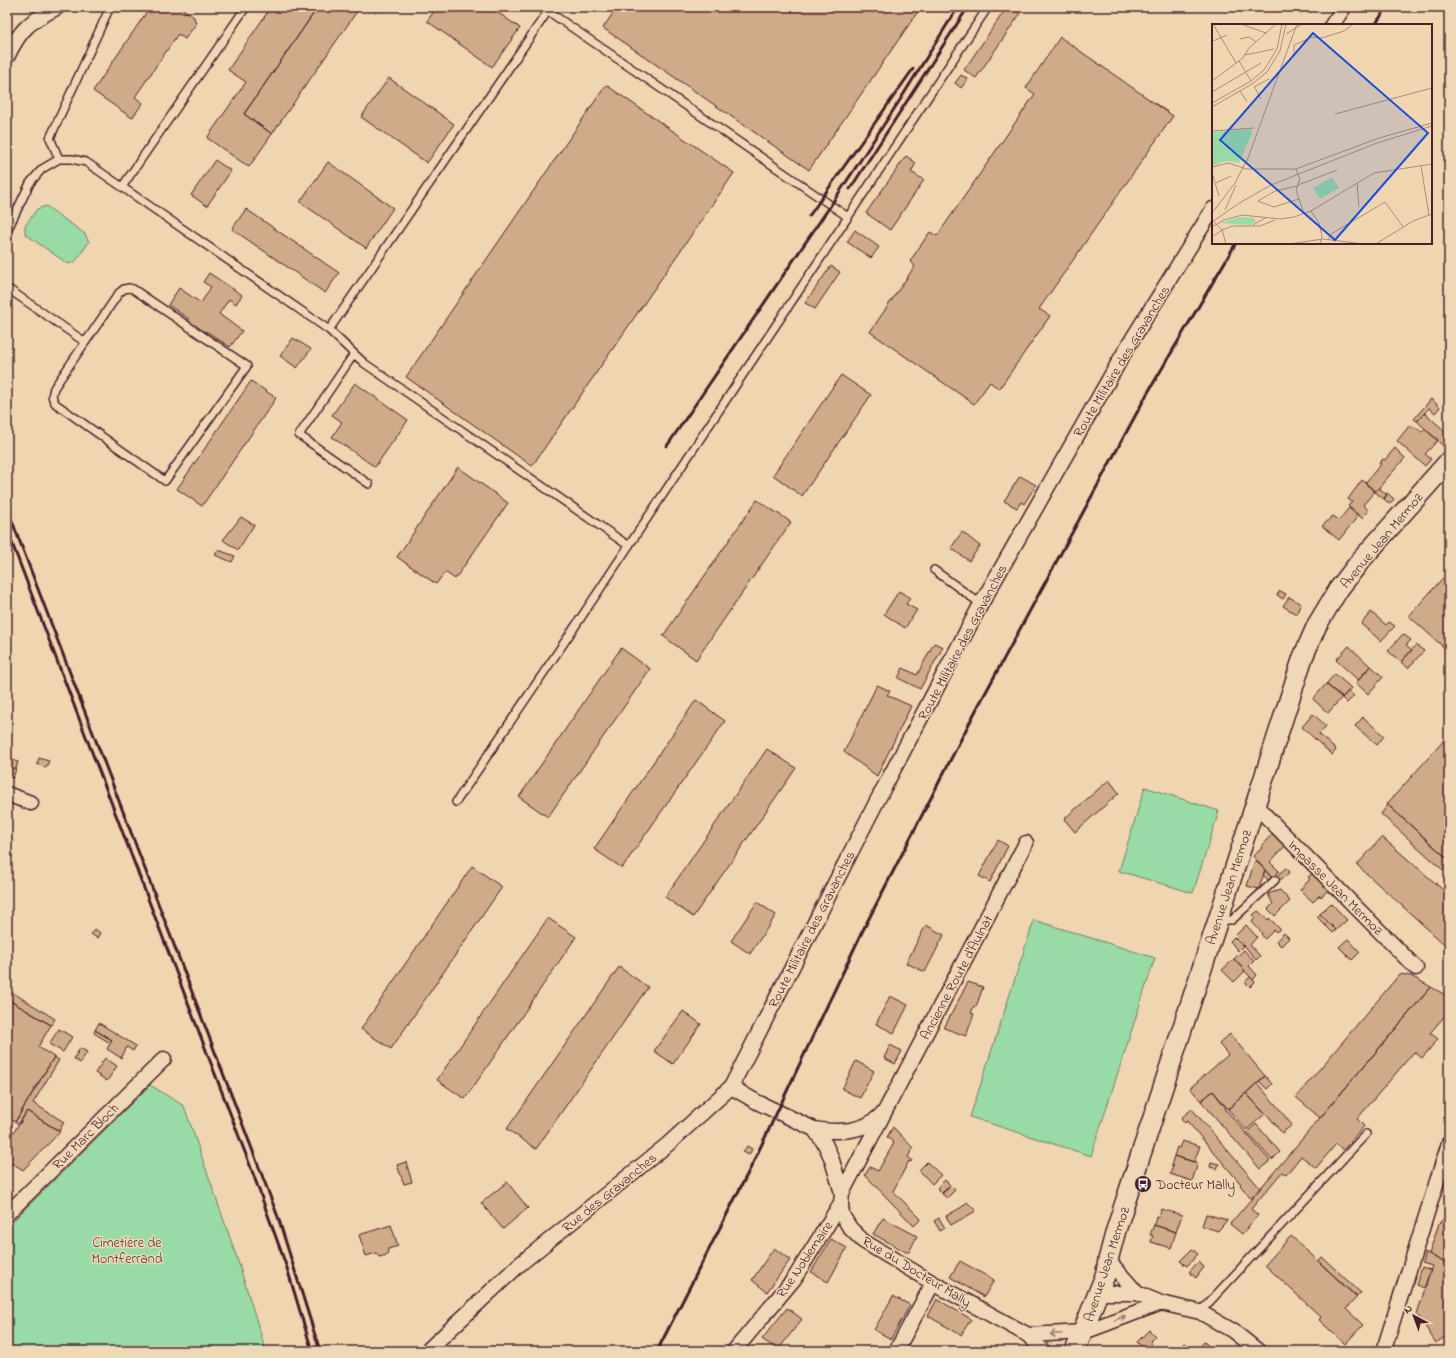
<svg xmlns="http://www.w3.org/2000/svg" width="1456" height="1358" font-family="'Indie Flower',sans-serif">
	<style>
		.green { fill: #98dba6; stroke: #717d68 }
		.building { fill: #d0ab8a; stroke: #4a1f2b }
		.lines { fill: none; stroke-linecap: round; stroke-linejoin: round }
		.lane-casing { stroke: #4a1f2b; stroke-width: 10 }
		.street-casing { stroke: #4a1f2b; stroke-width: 17 }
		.secondary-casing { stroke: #4a1f2b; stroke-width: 22 }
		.lane { stroke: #efd8b7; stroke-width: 7 }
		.street { stroke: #efd8b7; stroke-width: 14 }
		.secondary { stroke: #efd8b7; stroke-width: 19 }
		.rail { stroke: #4a1f2b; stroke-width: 3 }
		.oneway { stroke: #9c7c71 }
		.labels { text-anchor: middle; stroke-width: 3; stroke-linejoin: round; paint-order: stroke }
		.street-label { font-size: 14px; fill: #4a1f2b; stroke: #efd8b7 }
		.poi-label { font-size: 14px; fill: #4a1f2b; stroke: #efd8b7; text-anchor: start }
		.park-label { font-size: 14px; fill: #563b3d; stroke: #efd8b7 }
		.inset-road { fill: none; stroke: #ae8c7b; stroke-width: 1 }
		.view { fill: #1d4ed8; fill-opacity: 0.15; stroke: #1d4ed8; stroke-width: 2 }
		.inset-edge { fill: none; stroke: #4a1f2b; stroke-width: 2 }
	</style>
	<rect width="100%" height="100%" fill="#f0d5b1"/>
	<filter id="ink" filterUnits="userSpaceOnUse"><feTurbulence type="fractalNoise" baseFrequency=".025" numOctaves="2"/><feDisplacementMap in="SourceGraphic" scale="8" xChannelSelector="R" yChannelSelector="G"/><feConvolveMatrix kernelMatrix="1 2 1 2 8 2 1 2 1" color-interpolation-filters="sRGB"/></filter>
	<g filter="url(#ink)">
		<path class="green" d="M46 206 85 234 89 242 75 262 68 264 25 234V226L37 209Z
			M1145 787 1219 811 1193 893 1119 871Z
			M1034 920 1155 958 1091 1156 970 1117Z
			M150 1085 184 1106 237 1258 266 1351H7V1227Z"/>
		<path class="building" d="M150 7H180L194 17 196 24 185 39 178 34 135 97 143 103 132 118 93 91Z
			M271 7H318L244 114 272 134 249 167 207 138 246 82 228 70Z
			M318 7H360L272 134 244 114Z
			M437 7H490L520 28 492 67 427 21Z
			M617 7H921L809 170 603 28Z
			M1007 7H1010L1020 14 976 78 964 70Z
			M1060 37 1173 116 1039 309 1050 316 999 389 990 382 974 404 870 332 915 266 910 261 930 232 937 236 1035 94 1026 88Z
			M961 75 968 79 961 88 955 83Z
			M389 78 454 124 427 163 361 117Z
			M606 85 734 173 532 466 406 377Z
			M906 156 916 163 911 172 924 180 890 230 866 213Z
			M215 160 231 171 207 206 191 195Z
			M328 162 393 208 366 248 300 202Z
			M246 209 339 273 325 293 232 229Z
			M855 230 879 247 871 258 847 242Z
			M831 266 840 272 815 309 805 303Z
			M209 273 242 295 236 304 229 299 219 314 242 331 230 347 206 331 204 334 187 322 189 319 168 305 179 288 201 303 211 287 203 282Z
			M293 338 311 349 297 368 280 356Z
			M841 375 871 395 802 496 773 475Z
			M251 381 276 398 202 506 177 489Z
			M355 383 408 420 375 467 332 437 342 422 332 415Z
			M1431 399 1440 407 1435 413 1429 408 1417 421 1414 419Z
			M1425 413 1449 435V439L1443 446 1417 421Z
			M1410 425 1414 428 1415 427 1422 432 1425 429 1438 440 1425 454 1431 459 1425 466 1397 441Z
			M1395 448 1405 458 1375 492 1365 483 1381 464 1379 463 1383 459 1385 460Z
			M458 467 508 503 455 579 445 572 436 584 397 557Z
			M1020 476 1036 485 1024 504 1021 502 1017 508 1004 501Z
			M1362 480 1375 491 1363 505 1369 511 1362 518 1348 506 1352 502 1348 499Z
			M1379 488 1387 495 1384 499 1375 492Z
			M1387 493 1394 499 1390 504 1384 499Z
			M757 500 791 522 696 660 663 636Z
			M1349 508 1358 516 1339 540 1322 526 1333 516 1339 520Z
			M241 517 254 525 238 550 223 540Z
			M962 532 980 546 969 561 951 548Z
			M218 550 235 556 232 562 215 555Z
			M1449 571V652L1409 616Z
			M899 591 910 598 906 604 917 610 905 628 884 614Z
			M1280 591 1286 594 1283 599 1277 595Z
			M1289 597 1301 604 1296 614 1283 606Z
			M1371 612 1386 625 1389 622 1395 626 1381 641 1361 624Z
			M1403 634 1411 640 1406 645 1412 650 1401 662 1388 651Z
			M934 643 943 647 920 689 898 678 903 668 917 675Z
			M1416 645 1424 651 1408 668 1401 662Z
			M1349 646 1370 666 1358 680 1336 660Z
			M621 648 650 669 548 817 519 797Z
			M1371 666 1383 677 1368 694 1356 683Z
			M1335 674 1351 688 1342 698 1326 684Z
			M1326 684 1342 697 1328 713 1313 699Z
			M877 685 890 691 887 695 911 706 877 776 844 752Z
			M1348 691 1354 696 1347 703 1342 698Z
			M696 700 725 721 622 868 594 849Z
			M1313 714 1326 726 1319 734 1336 750 1332 755 1302 727Z
			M1363 717 1384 736 1377 745 1355 726Z
			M1446 738 1449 740V860L1387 804Z
			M767 749 796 768 693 917 665 897Z
			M7 758 18 762 16 769 7 766Z
			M39 758 49 761 46 768 37 764Z
			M7 766 16 769 13 778 7 776Z
			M1109 780 1119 793 1075 832 1064 819Z
			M1388 805 1449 860V863L1443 870 1381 814Z
			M1274 832 1287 844 1270 862 1279 871 1272 878 1253 856 1262 848 1261 846Z
			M1382 837 1449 895V937L1443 943 1357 865Z
			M998 840 1008 846 990 882 979 876Z
			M1255 860 1265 870 1259 889 1247 886Z
			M472 866 502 887 391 1049 361 1029Z
			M1286 868 1290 872 1279 881 1275 877Z
			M1265 870 1272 878 1269 881 1263 875Z
			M1313 873 1331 890 1329 893 1327 891 1321 897 1320 895 1313 902 1300 890 1310 879 1308 877Z
			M1280 890 1290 901 1275 916 1268 909 1273 904 1268 894Z
			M757 902 776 915 750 954 731 941Z
			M1331 903 1347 920 1336 930 1320 914Z
			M1258 911 1268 920 1269 918 1280 929 1276 932 1274 930 1265 939 1261 934 1262 933 1252 922 1255 918 1253 915Z
			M1320 914 1336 930 1333 933 1317 917Z
			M548 918 576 937 465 1099 437 1080Z
			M926 925 944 935 925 972 906 963Z
			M1246 925 1257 937 1250 945 1260 956 1256 960 1236 935Z
			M95 929 100 933 97 938 91 934Z
			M1284 933 1289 938 1281 946 1276 941Z
			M1234 937 1243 946 1238 951 1230 941Z
			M1348 939 1360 952 1352 960 1339 947Z
			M1244 950 1254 961 1249 966 1257 975 1253 980 1234 959Z
			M1234 959 1245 971 1234 982 1222 970Z
			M619 967 648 987 536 1149 507 1129Z
			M1400 974 1411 976 1431 987 1320 1118 1296 1097Z
			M1250 977 1255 982 1250 987 1245 982Z
			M968 982 983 987 976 1007 974 1006 971 1013 974 1014 966 1036 944 1028Z
			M1431 987 1449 997V1011L1430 1033 1438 1039 1422 1058 1414 1052 1357 1119 1364 1126 1343 1150 1336 1144 1316 1168 1301 1156 1286 1175 1282 1172 1251 1209 1258 1215 1242 1234 1230 1224Z
			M7 989 55 1019 51 1025 7 999Z
			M890 996 908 1005 894 1033 876 1024Z
			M7 999 51 1025 38 1047 54 1057 15 1122 7 1117Z
			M683 1011 701 1024 673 1064 654 1051Z
			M99 1023 136 1046 133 1051 127 1047 121 1058 107 1049 112 1040 95 1030Z
			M59 1029 72 1037 63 1052 49 1044Z
			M95 1030 112 1040 110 1043 94 1033Z
			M1230 1034 1265 1076 1228 1109 1213 1091 1201 1101 1190 1088 1228 1055 1219 1044Z
			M890 1045 902 1051 895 1064 884 1058Z
			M80 1048 87 1052 80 1063 74 1059Z
			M54 1057 59 1060 33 1103 64 1122 59 1131 27 1111 19 1125 15 1122Z
			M105 1058 117 1066 107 1081 95 1073Z
			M856 1061 874 1071 860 1098 842 1089Z
			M1265 1076 1272 1084 1267 1089 1259 1081Z
			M1257 1083 1276 1105 1292 1125 1282 1133 1266 1113 1265 1114 1246 1093Z
			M1213 1091 1226 1108 1225 1109 1270 1161 1260 1169 1201 1101Z
			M1246 1093 1265 1114 1246 1130 1228 1109Z
			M1192 1109 1260 1188 1251 1199 1240 1185 1241 1184 1187 1121 1185 1123 1181 1118Z
			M27 1111 60 1132 23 1170 12 1163 7 1171V1128L14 1132Z
			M1256 1124 1280 1152 1272 1160 1247 1132Z
			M893 1127 913 1148 908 1157 912 1160 911 1162 909 1161 893 1191 921 1219 914 1226 865 1175 870 1167 878 1171 894 1143 887 1137Z
			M1182 1141 1200 1146 1194 1162 1174 1156 1177 1147 1179 1148Z
			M747 1146 752 1149 749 1155 743 1152Z
			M1174 1156 1198 1163 1192 1181 1170 1174 1173 1166H1171Z
			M406 1162 412 1182 404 1184 397 1165Z
			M927 1162 941 1175 932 1184 919 1170Z
			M1211 1162 1219 1164 1217 1169 1210 1167Z
			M945 1180 950 1185 942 1193 937 1188Z
			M507 1182 528 1208 503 1229 481 1203Z
			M951 1186 955 1190 947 1198 942 1194Z
			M967 1202 976 1211 951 1225 946 1216 962 1207Z
			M1449 1206V1224L1444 1218 1447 1215 1443 1211Z
			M1161 1209 1182 1215 1176 1232 1154 1225 1156 1216 1159 1217Z
			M1206 1214 1227 1220 1218 1231 1202 1226Z
			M883 1218 917 1236 909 1252H906L873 1234Z
			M939 1218 945 1228 940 1231 934 1221Z
			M1445 1218 1449 1224V1265L1429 1254 1439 1223Z
			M391 1225 398 1246 388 1249 387 1255 379 1257 376 1253 366 1256 359 1235Z
			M1154 1225 1176 1232 1171 1248 1151 1242 1153 1236 1150 1235Z
			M1291 1236 1357 1297 1346 1309 1363 1325 1345 1344 1319 1320 1321 1317 1265 1265Z
			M831 1239 847 1248 828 1282 811 1272Z
			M774 1248 790 1260 767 1292 752 1280Z
			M1192 1249 1198 1254 1187 1266 1180 1261Z
			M1425 1252 1449 1265V1334L1436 1343 1417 1314 1432 1266 1422 1263Z
			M1322 1257 1361 1293 1356 1297 1318 1261Z
			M960 1261 994 1280 984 1297 950 1277Z
			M1198 1262 1204 1267 1196 1278 1189 1272Z
			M1422 1267 1431 1270 1424 1288 1416 1285Z
			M893 1296 910 1305 891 1339 874 1330Z
			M937 1299 971 1319 961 1335 928 1316Z
			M787 1308 802 1319 778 1350 762 1339Z
			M1149 1330 1155 1336 1150 1341 1152 1343 1150 1346 1155 1350 1157 1348 1161 1351H1149L1145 1347 1143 1348 1137 1342Z
			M1204 1342 1209 1346 1205 1351H1196Z
			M1184 1343 1188 1346 1195 1351H1182L1179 1349Z"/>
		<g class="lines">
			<g class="lane-casing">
				<path id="lane" d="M542 7 848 217
					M59 159 50 138 110 7
					M122 187 246 7
					M7 231 30 183 42 169 59 159H72L86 162 329 330 364 363 629 546
					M7 288 85 342
					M129 288 133 289 247 366 165 481 56 404C51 398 52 395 54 388L119 293 124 289Z
					M329 330 548 11
					M354 354 299 435 369 484
					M934 570 981 604
					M456 802 574 628 988 7
					M1219 920H1232L1275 880
					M1200 1312 1366 1134"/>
			</g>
			<g class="street-casing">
				<path id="street" d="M1332 25 1344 7
					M7 57C21 28 29 22 58 7
					M7 794 31 803
					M1255 805 1416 968
					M731 1087 878 799 981 604 1128 346 1213 209
					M814 1129C837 1133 863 1133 881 1115
					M842 1193 1026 843
					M7 1214 164 1059
					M1108 1260 1137 1293
					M1099 1293H1137L1161 1303 1200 1312 1233 1331 1258 1351
					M1028 1335 1084 1332 1161 1303
					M427 1351 520 1264 667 1145 731 1087 757 1102 814 1129 825 1144 831 1157 842 1193 841 1203 842 1215 850 1228 863 1241 933 1283 1028 1335 1043 1351
					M734 1351 794 1279 841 1203
					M896 1351 933 1283
					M1385 1351 1386 1343 1449 1143"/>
			</g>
			<g class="secondary-casing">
				<path id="secondary" d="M1075 1351 1106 1273 1108 1260 1116 1230 1218 920 1303 657 1317 625 1338 590 1361 560 1449 461"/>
			</g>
			<use href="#lane" class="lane"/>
			<use href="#street" class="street"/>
			<use href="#secondary" class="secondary"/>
			<path class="rail" d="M1375 25 1387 7
				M850 189 968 7
				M809 216 913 69
				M667 446 831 205 900 100 958 7
				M7 508 278 1217 320 1351
				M7 530 251 1168 287 1268 312 1351
				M657 1351 752 1165 862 932 974 714 1147 394 1236 243"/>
		</g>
		<defs><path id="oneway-shaft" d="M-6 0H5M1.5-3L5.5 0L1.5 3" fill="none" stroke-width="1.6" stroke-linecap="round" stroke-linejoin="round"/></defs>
		<g class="oneway">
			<use href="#oneway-shaft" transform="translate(1120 1318) rotate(-21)"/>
			<use href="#oneway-shaft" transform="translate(1056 1334) rotate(177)"/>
		</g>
	</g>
	<defs>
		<g id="bus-disc" transform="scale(0.9)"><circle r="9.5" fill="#4a1f2b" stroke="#efd8b7"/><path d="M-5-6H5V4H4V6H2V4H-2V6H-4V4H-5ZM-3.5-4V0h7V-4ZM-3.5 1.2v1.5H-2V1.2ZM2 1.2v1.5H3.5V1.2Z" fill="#fff"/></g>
	</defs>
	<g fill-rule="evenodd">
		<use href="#bus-disc" x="1143" y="1184"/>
	</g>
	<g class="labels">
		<g class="street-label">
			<text transform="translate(1121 361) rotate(-59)" y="5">Route Militaire des Gravanches</text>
			<text transform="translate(1381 540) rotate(-50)" y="5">Avenue Jean Mermoz</text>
			<text transform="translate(962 642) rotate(-62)" y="5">Route Militaire des Gravanches</text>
			<text transform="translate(1228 887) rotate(-72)" y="5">Avenue Jean Mermoz</text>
			<text transform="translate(1336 887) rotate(45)" y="5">Impasse Jean Mermoz</text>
			<text transform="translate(811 929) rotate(-63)" y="5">Route Militaire des Gravanches</text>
			<text transform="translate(956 977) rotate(-62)" y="5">Ancienne Route d'Aulnat</text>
			<text transform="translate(85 1136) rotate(-45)" y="5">Rue Marc Bloch</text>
			<text transform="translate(609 1192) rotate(-39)" y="5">Rue des Gravanches</text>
			<text transform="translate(804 1259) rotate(-56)" y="5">Rue Noblemaire</text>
			<text transform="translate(1106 1264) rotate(-72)" y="5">Avenue Jean Mermoz</text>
			<text transform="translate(917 1271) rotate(31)" y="5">Rue du Docteur Mally</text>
		</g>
		<g class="poi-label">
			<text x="1156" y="1189">Docteur Mally</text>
		</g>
		<g class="park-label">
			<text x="127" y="1247">Cimetière de<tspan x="127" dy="16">Montferrand</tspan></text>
		</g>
	</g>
	<g transform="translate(1212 24)">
		<rect width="220" height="220" fill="#f0d5b1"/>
		<path d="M39 105 40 109 27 139 14 137 0 142V108ZM120 153 127 164 108 175 101 164ZM28 193 42 194 44 198 38 201 8 199Z" fill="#98dba6"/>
		<path class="inset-road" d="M1 0 24 39M29 0 54 9M74 10 90 0M28 15 37 13 44 18M1 17 15 11M82 30V21L100 13 110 14 132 7 141 0M33 31 62 25M27 37 39 57M0 57 31 34 37 24 64 0M42 62 49 75M42 63 57 55M28 67 35 78M0 68 49 39M0 79 39 57 52 46 65 25 70 0M0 83 40 60 55 48 68 27 74 0M123 90 220 64M0 107 42 104M209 142 217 191M0 143 16 139 35 145H84L88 155 84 166 92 190M84 145 167 114 220 99M0 149 7 172M4 159 19 152M145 159 147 183M86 161 125 146M85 162 63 167 46 177 62 183 87 175M13 186 24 161M99 187 107 199 110 212 108 220M0 189 23 159 36 134 85 0M0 196 10 206 14 220M0 198 29 178 59 161 165 119 220 102M41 201 55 193M0 203 12 196 30 191 68 195 82 193 99 187 162 149 220 140M10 206 20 202H48L63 196M0 213 10 206M116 216 119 210 173 178 191 203M77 220 111 215 152 220M164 220 201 197 220 190"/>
		<path class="view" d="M101 9 216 109 123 216 8 116Z"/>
		<rect width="220" height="220" class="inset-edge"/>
	</g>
	<rect width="1456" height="1358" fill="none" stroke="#efd8b7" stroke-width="24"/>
	<rect x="12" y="12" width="1432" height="1334" fill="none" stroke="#4a1f2b" stroke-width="1.5" filter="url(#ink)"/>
	<g transform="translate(1414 1316) rotate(319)" stroke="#efd8b7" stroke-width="3" paint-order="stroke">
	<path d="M0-3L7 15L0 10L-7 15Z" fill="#4a1f2b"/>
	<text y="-6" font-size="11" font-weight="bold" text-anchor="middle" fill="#4a1f2b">N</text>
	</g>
</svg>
